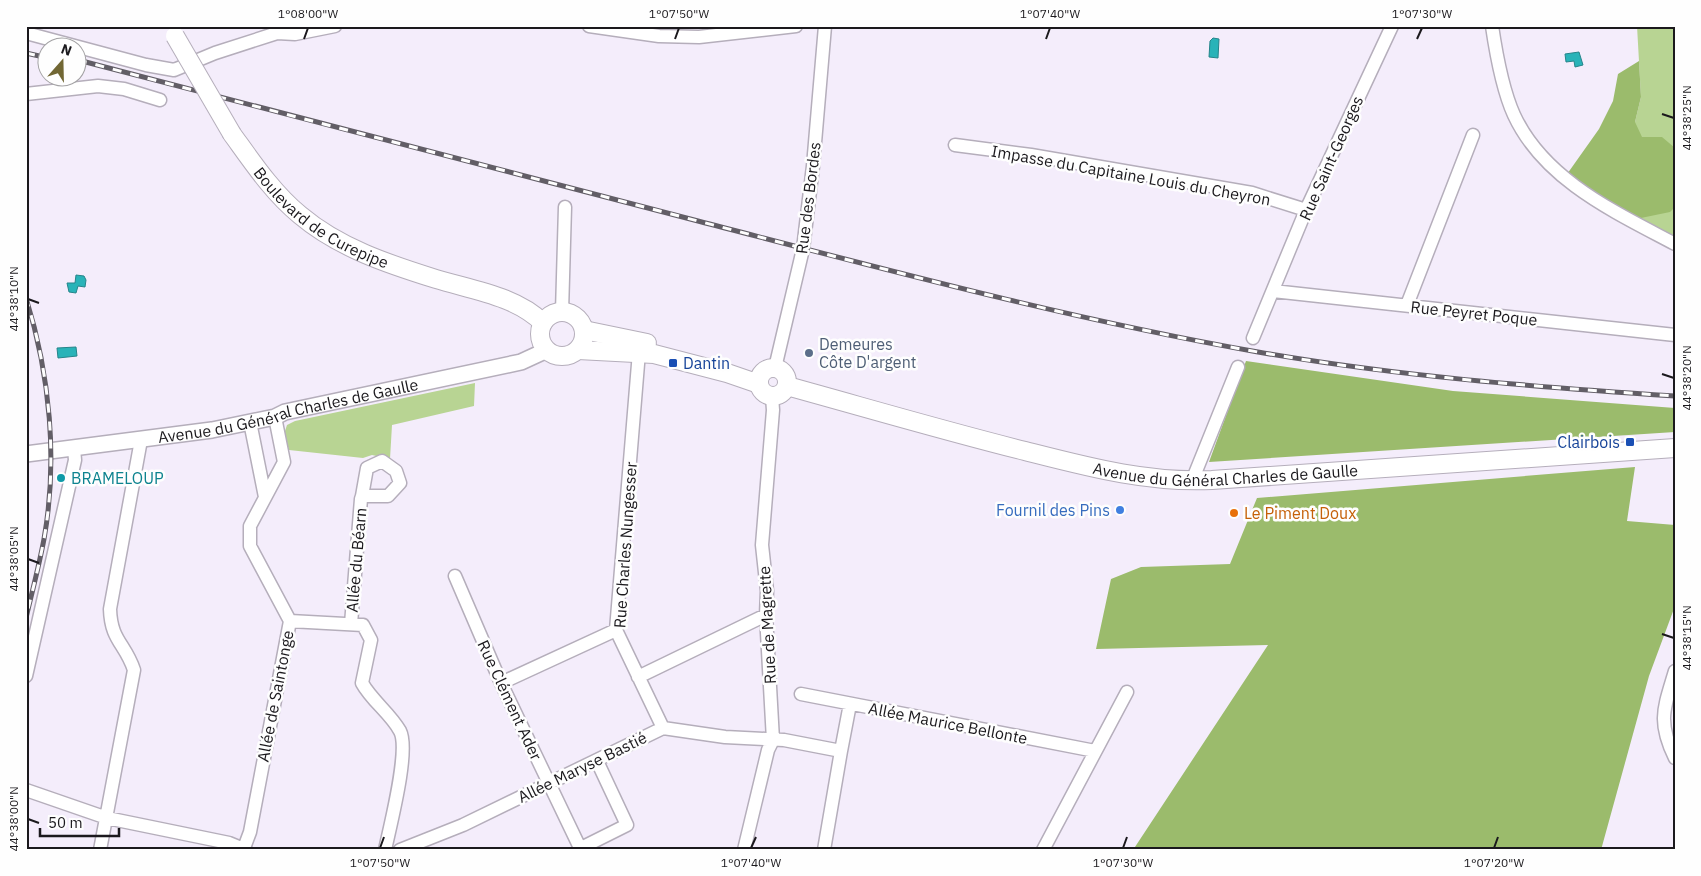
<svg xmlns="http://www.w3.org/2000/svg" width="1701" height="876" font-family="'IBM Plex Sans',sans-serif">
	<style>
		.green { fill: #b8d493 }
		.forest { fill: #9bbb6c }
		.water { fill: #29b3b8; stroke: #25858a }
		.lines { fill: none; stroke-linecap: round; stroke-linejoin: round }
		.minor-casing { stroke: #b5aebb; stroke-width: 15 }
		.tertiary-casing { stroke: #b5aebb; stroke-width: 18 }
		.secondary-casing { stroke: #b5aebb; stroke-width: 20 }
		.minor { stroke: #fff; stroke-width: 12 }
		.tertiary { stroke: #fff; stroke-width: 15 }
		.secondary { stroke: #fff; stroke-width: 18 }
		.rail-casing { stroke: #625e66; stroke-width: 5 }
		.rail { stroke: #fefefe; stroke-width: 3; stroke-dasharray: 9; stroke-linecap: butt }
		.secondary-bridge-casing { stroke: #b5aebb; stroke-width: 20; stroke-linecap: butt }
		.secondary-bridge { stroke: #fff; stroke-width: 18 }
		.ticks { fill: none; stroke: #1b191d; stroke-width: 2 }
		.service-dot { fill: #5c6f8a; stroke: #fefefe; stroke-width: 2 }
		.transit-dot { fill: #1a4fb4; stroke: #fefefe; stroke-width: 2 }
		.culture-dot { fill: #0f9aa8; stroke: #fefefe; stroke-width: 2 }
		.shop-dot { fill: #3f7fe0; stroke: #fefefe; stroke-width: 2 }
		.food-dot { fill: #e8710a; stroke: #fefefe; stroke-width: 2 }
		.labels { text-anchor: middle; stroke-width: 5; stroke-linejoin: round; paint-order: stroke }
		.street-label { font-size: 16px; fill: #1b191d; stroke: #fefefe }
		.service-label { font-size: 16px; fill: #4e5e75; stroke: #fefefe; text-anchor: start }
		.transit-label { font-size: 16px; fill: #164399; stroke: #fefefe; text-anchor: start }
		.culture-label { font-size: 16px; fill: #0d838f; stroke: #fefefe; text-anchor: start }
		.shop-label { font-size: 16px; fill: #366cbe; stroke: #fefefe; text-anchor: end }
		.food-label { font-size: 16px; fill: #c56008; stroke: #fefefe; text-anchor: start }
		.neatline { fill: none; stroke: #1b191d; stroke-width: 2 }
		.ticks-label { font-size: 12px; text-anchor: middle; fill: #1b191d }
	</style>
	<rect width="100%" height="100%" fill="#f4edfb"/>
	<path class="green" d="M1637 26H1675V244L1591 199 1635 122 1641 97Z
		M475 383 474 406 392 425 390 459 372 455 363 458 289 450 284 434 287 425 295 421Z"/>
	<path class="forest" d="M1639 61 1641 97 1635 122 1642 137H1662L1675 148V207L1670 212 1636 219 1565 177 1599 129 1613 101 1618 74Z
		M1246 361 1453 391 1675 408V432L1209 462Z
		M1635 467 1627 521 1675 525V606L1649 676 1601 850H1133L1268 645 1096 649 1111 579 1141 567 1230 564 1257 498Z"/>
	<path class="water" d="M1213 38 1219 39 1218 58 1209 57 1210 41Z
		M1579 52 1583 65 1575 67 1574 61 1566 62 1565 54Z
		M76 275 84 276 86 280 85 287 78 286 76 293 69 292 67 283H75Z
		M76 347 77 356 58 358 57 348Z"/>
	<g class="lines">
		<g class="minor-casing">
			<path id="minor" d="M589 26 659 36 699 37 796 26
				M1492 26C1496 53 1503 91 1514 115 1544 180 1615 212 1675 244
				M26 33 146 65 174 70 215 53 277 33 287 26
				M277 33 295 34 335 26
				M26 94 98 86 124 89 160 100
				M955 145 1031 155 1252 193 1306 210
				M1273 291 1675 335
				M1407 305 1473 135
				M562 312 565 207
				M1253 338 1306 210 1392 26
				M639 352 616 630 663 728
				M775 368 803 249 813 166 825 26
				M250 422 265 497
				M1192 481 1238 367
				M455 576 501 683 581 850
				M290 621 363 625 371 640 362 683C372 701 390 713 400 731 410 750 390 826 385 850
				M351 624 361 499 362 496 367 468 382 461 396 471 400 483 388 496H362
				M1675 671C1664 708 1657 721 1675 758
				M26 676 75 460 74 449
				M638 677 766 615
				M501 683 616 630
				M801 694 1095 751
				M26 790 107 818 229 843 246 850
				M244 848 250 832 290 621 250 546V526L284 462 275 417
				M581 848 627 825 597 761
				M100 850 134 670C125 643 111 641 110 609L141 440
				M400 850 463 825 663 728 725 737 784 740 841 751 850 704
				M744 850 768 750 773 740 766 615 767 591 762 545 773 410 772 397
				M824 850 841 751
				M1043 850 1127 692"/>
		</g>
		<g class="tertiary-casing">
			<g id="tertiary">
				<path id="s1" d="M26 454 212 430 275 417 285 412 521 362 547 350"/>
			</g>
		</g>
		<g class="secondary-casing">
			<g id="secondary">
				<path id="s2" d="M232 134C253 163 273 193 300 215 339 248 388 264 436 279 472 290 516 296 543 323"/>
				<circle cx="562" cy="334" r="22"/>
				<path d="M584 330 647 343"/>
				<path d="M578 350 654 354 727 373 759 384"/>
				<circle cx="773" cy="382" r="14"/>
				<path id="s3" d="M787 386C867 408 945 431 1025 451 1088 467 1147 483 1212 480L1675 448"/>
			</g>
		</g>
		<use href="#minor" class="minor"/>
		<use href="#tertiary" class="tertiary"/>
		<use href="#secondary" class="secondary"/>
		<g class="rail-casing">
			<path id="rail" d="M26 53 48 58
				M78 60C284 114 491 167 698 221 884 269 1069 319 1258 352 1396 376 1535 387 1675 396
				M26 298C50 375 58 460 44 539 39 566 32 592 26 618"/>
		</g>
		<use href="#rail" class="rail"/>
		<g class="secondary-bridge-casing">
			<path id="secondary-bridge" d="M175 36 232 134"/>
		</g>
		<use href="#secondary-bridge" class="secondary-bridge"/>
	</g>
	<path class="ticks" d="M304 39 308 28M675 39 679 28M1046 39 1050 28M1417 39 1422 28M1662 114 1674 118M28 299 39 303M1662 374 1674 378M28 559 39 563M1662 634 1674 638M28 819 39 823M380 848 384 837M751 848 756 837M1123 848 1127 837M1494 848 1498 837"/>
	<circle class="service-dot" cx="809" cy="353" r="5"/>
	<g class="transit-dot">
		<rect x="668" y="358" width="10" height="10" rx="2.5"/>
		<rect x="1625" y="437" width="10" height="10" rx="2.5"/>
	</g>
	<circle class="culture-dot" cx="61" cy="478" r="5"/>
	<circle class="shop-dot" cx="1120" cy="510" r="5"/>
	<circle class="food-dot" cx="1234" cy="513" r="5"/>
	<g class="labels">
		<g class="street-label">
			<text transform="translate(1331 158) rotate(-66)" y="6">Rue Saint-Georges</text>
			<text transform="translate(1131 175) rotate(10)" y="6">Impasse du Capitaine Louis du Cheyron</text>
			<text transform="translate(808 198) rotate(-83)" y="6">Rue des Bordes</text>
			<text dy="6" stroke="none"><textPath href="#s2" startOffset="125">Boulevard de Curepipe</textPath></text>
			<text transform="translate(1474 313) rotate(6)" y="6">Rue Peyret Poque</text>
			<text dy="6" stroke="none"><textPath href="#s1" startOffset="266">Avenue du Général Charles de Gaulle</textPath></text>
			<text dy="6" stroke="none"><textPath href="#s3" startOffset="450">Avenue du Général Charles de Gaulle</textPath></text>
			<text transform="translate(625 545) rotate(-86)" y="6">Rue Charles Nungesser</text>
			<text transform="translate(356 560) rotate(-85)" y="6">Allée du Béarn</text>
			<text transform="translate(767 625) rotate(-93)" y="6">Rue de Magrette</text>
			<text transform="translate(275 696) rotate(-79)" y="6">Allée de Saintonge</text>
			<text transform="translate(510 700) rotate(65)" y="6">Rue Clément Ader</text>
			<text transform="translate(948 723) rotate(11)" y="6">Allée Maurice Bellonte</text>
			<text transform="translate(582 767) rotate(-26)" y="6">Allée Maryse Bastié</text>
		</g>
		<g class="service-label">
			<text x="819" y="350">Demeures<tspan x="819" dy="18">Côte D'argent</tspan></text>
		</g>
		<g class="transit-label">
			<text x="683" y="369">Dantin</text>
			<text x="1620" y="448" text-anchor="end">Clairbois</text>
		</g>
		<g class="culture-label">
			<text x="71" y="484">BRAMELOUP</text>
		</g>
		<g class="shop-label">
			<text x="1110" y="516">Fournil des Pins</text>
		</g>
		<g class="food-label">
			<text x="1244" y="519">Le Piment Doux</text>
		</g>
	</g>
	<rect width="1701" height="876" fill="none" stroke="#fefefe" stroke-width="55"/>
	<g transform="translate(62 62) rotate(20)"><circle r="24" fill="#fefefe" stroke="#a3a2a4"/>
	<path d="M0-4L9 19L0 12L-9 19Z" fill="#716734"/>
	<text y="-8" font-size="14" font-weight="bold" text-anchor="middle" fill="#1b191d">N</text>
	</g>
	<path d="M40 828v8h79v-8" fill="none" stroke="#1b191d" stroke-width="2.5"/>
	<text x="48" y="828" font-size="15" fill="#1b191d" stroke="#fefefe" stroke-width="4" paint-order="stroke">50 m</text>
	<rect x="28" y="28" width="1646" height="820" class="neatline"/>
	<g class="ticks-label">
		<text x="308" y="18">1°08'00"W</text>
		<text x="679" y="18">1°07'50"W</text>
		<text x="1050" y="18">1°07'40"W</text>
		<text x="1422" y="18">1°07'30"W</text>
		<text transform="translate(1687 118) rotate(-90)" y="4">44°38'25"N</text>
		<text transform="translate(14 299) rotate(-90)" y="4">44°38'10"N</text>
		<text transform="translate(1687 378) rotate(-90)" y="4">44°38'20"N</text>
		<text transform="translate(14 559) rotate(-90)" y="4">44°38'05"N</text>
		<text transform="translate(1687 638) rotate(-90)" y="4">44°38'15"N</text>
		<text transform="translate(14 819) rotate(-90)" y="4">44°38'00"N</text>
		<text x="380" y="867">1°07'50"W</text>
		<text x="751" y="867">1°07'40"W</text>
		<text x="1123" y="867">1°07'30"W</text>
		<text x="1494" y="867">1°07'20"W</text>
	</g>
</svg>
